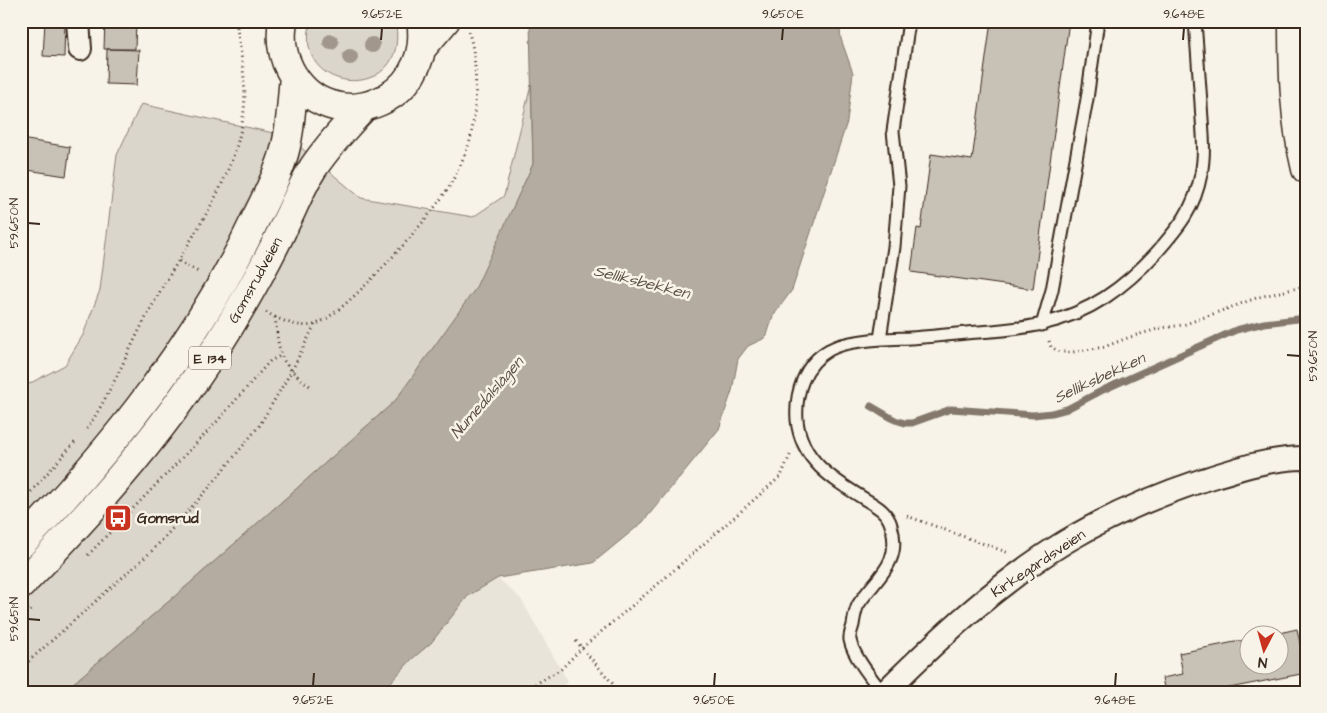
<svg xmlns="http://www.w3.org/2000/svg" width="1327" height="713" font-family="'Architects Daughter',sans-serif">
	<style>
		.built { fill: #e9e4d9 }
		.green { fill: #dbd6cb; stroke: #8b8074 }
		.water { fill: #b4aca0; stroke: #84786c }
		.lines { fill: none; stroke-linecap: round; stroke-linejoin: round }
		.stream { stroke: #84786c; stroke-width: 7 }
		.building { fill: #c8c1b6; stroke: #3b2a1e }
		.service-casing { stroke: #3b2a1e; stroke-width: 15 }
		.minor-casing { stroke: #3b2a1e; stroke-width: 26 }
		.secondary-casing { stroke: #3b2a1e; stroke-width: 31 }
		.trunk-casing { stroke: #3b2a1e; stroke-width: 31 }
		.path { stroke: #3b2a1e; stroke-width: 3; stroke-dasharray: 1 4; stroke-linecap: butt }
		.service { stroke: #f7f3e8; stroke-width: 11 }
		.minor { stroke: #f7f3e8; stroke-width: 22 }
		.secondary { stroke: #f7f3e8; stroke-width: 28 }
		.trunk { stroke: #f7f3e8; stroke-width: 28 }
		.tree { fill: #a1978c }
		.ticks { fill: none; stroke: #3b2a1e; stroke-width: 2 }
		.labels { text-anchor: middle; stroke-width: 5; stroke-linejoin: round; paint-order: stroke }
		.shield { fill: #f7f3e8; stroke: #73665b; stroke-width: 1 }
		.shield-label { font-size: 14px; font-weight: bold; fill: #3b2a1e }
		.street-label { font-size: 15px; fill: #3b2a1e; stroke: #f7f3e8 }
		.poi-label { font-size: 15px; font-weight: bold; fill: #3b2a1e; stroke: #f7f3e8; text-anchor: start }
		.water-label { font-size: 16px; font-style: italic; fill: #5f5145; stroke: #f7f3e8 }
		.neatline { fill: none; stroke: #3b2a1e; stroke-width: 2 }
		.ticks-label { font-size: 12px; text-anchor: middle; fill: #3b2a1e }
	</style>
	<rect width="100%" height="100%" fill="#f7f3e8"/>
	<filter id="ink" filterUnits="userSpaceOnUse"><feTurbulence type="fractalNoise" baseFrequency=".02" numOctaves="2"/><feDisplacementMap in="SourceGraphic" scale="10" xChannelSelector="R" yChannelSelector="G"/><feConvolveMatrix kernelMatrix="1 2 1 2 8 2 1 2 1" color-interpolation-filters="sRGB"/></filter>
	<g filter="url(#ink)">
		<path class="built" d="M498 578 521 599 568 682 555 692H382L412 659 431 643 468 596Z"/>
		<path class="green" d="M311 21H395C413 104 289 97 311 21Z
			M531 85 533 164 476 289 395 401 189 584 63 692H21V388L65 365 83 335 100 290 117 155 141 104 287 136 361 198 473 217 504 196Z"/>
		<path class="water" d="M530 21H839L841 39 853 73 847 122 792 290 773 316 767 335 763 339 748 346 738 359 732 391 719 429 643 522 593 563 498 578 468 596 431 643 412 659 382 692H63L189 584 395 401 475 289 533 164Z"/>
		<g class="lines">
			<path class="stream" d="M871 406 895 420 905 423H912L951 409 1033 415 1052 413 1067 409 1103 390 1236 330 1264 323 1306 318"/>
		</g>
		<path class="building" d="M45 21H65L64 57 43 56Z
			M105 21H136L135 49H104Z
			M991 21H1069L1033 289 911 272 917 228 921 229 931 154 972 160Z
			M107 49 139 50 137 85 106 84Z
			M21 139 70 147 66 176 21 169Z
			M21 185 29 186 24 214H21Z
			M21 220 28 222 21 253Z
			M1297 629 1306 673 1209 692H1165L1162 678 1183 674 1179 653 1250 639V666H1280V636H1266Z"/>
		<g class="lines">
			<g class="service-casing">
				<path id="service" d="M1042 325 1052 290 1087 99 1098 21
					M880 339 894 247 899 186 893 131 909 21
					M882 692C872 679 853 656 850 640 849 636 852 629 853 625 854 619 855 611 858 605 875 578 903 564 891 525 887 511 876 506 863 498 832 479 801 460 797 420 795 393 804 364 829 350 848 339 888 339 910 338 928 337 947 335 966 333 991 331 1017 330 1042 324 1090 313 1124 288 1157 252 1179 227 1195 208 1201 174 1206 151 1202 126 1201 103 1199 76 1197 48 1195 21"/>
			</g>
			<g class="minor-casing">
				<path id="minor" d="M78 21 80 49
					M885 692C940 637 998 583 1065 542 1108 516 1155 496 1203 480 1237 469 1270 458 1306 458"/>
			</g>
			<g class="secondary-casing">
				<path id="secondary" d="M1293 21C1293 72 1294 120 1306 169"/>
			</g>
			<g class="trunk-casing">
				<path id="trunk" d="M283 21C280 38 282 55 290 70 328 142 435 103 421 21
					M422 48 445 21
					M21 544C113 448 197 343 254 222 264 202 275 181 282 160 291 134 291 104 294 77
					M21 585C98 506 171 423 228 329 249 294 269 259 286 222 295 204 302 185 313 168 328 146 346 126 364 107"/>
			</g>
			<path class="path" d="M179 261 200 273
				M266 312C279 320 298 328 313 325 342 319 434 214 450 185 457 173 464 157 469 144 477 116 479 58 468 31
				M275 317C280 356 277 361 310 386
				M1049 341 1051 347 1060 352H1073L1104 347 1130 337 1161 328 1183 325 1259 297 1306 286
				M87 429C112 391 129 348 151 308 183 247 232 188 243 118 248 87 241 58 237 27L238 21
				M21 503 76 441
				M907 516 1009 553
				M88 555 213 426 270 361 280 356
				M21 616 32 609
				M576 641 620 692
				M21 668 153 550 208 489 259 426 291 372 315 324
				M522 692 561 669 583 647 665 578 781 476 790 455"/>
			<use href="#service" class="service"/>
			<use href="#minor" class="minor"/>
			<use href="#secondary" class="secondary"/>
			<use href="#trunk" class="trunk"/>
		</g>
		<g class="tree">
			<circle cx="331" cy="42" r="8"/>
			<circle cx="372" cy="45" r="8"/>
			<circle cx="350" cy="57" r="8"/>
		</g>
	</g>
	<path class="ticks" d="M381 40 382 28M782 40 783 28M1183 40 1184 28M28 223 40 224M1287 355 1300 356M28 619 40 620M313 686 314 673M714 686 715 673M1115 686 1116 673"/>
	<defs>
		<g id="bus-square" transform="scale(1.4375)"><rect x="-9" y="-9" width="18" height="18" rx="4" fill="#c8321e" stroke="#f7f3e8"/><path d="M-5-6H5V4H4V6H2V4H-2V6H-4V4H-5ZM-3.5-4V0h7V-4ZM-3.5 1.2v1.5H-2V1.2ZM2 1.2v1.5H3.5V1.2Z" fill="#fff"/></g>
	</defs>
	<g fill-rule="evenodd">
		<use href="#bus-square" x="118" y="518"/>
	</g>
	<g class="labels">
		<rect class="shield" x="189" y="346.5" width="42" height="23" rx="4"/>
		<g class="shield-label">
			<text x="210" y="363">E 134</text>
		</g>
		<g class="street-label">
			<text transform="translate(255 280) rotate(-61)" y="5">Gomsrudveien</text>
			<text transform="translate(1038 563) rotate(-34)" y="5">Kirkegårdsveien</text>
		</g>
		<g class="poi-label">
			<text x="137" y="523">Gomsrud</text>
		</g>
		<g class="water-label">
			<text transform="translate(642 281) rotate(14)" y="6">Selliksbekken</text>
			<text transform="translate(1099 377) rotate(-25)" y="6">Selliksbekken</text>
			<text transform="translate(486 397) rotate(-49)" y="6">Numedalslågen</text>
		</g>
	</g>
	<rect width="1327" height="713" fill="none" stroke="#f7f3e8" stroke-width="55"/>
	<g transform="translate(1264 650) rotate(186)"><circle r="24" fill="#f7f3e8" stroke="#aca397"/>
	<path d="M0-4L9 19L0 12L-9 19Z" fill="#c8321e"/>
	<text y="-8" font-size="14" font-weight="bold" text-anchor="middle" fill="#3b2a1e">N</text>
	</g>
	<rect x="28" y="28" width="1272" height="658" class="neatline"/>
	<g class="ticks-label">
		<text x="382" y="18">9.652°E</text>
		<text x="783" y="18">9.650°E</text>
		<text x="1184" y="18">9.648°E</text>
		<text transform="translate(14 223) rotate(-90)" y="4">59.650°N</text>
		<text transform="translate(1313 356) rotate(-90)" y="4">59.650°N</text>
		<text transform="translate(14 619) rotate(-90)" y="4">59.651°N</text>
		<text x="313" y="704">9.652°E</text>
		<text x="714" y="704">9.650°E</text>
		<text x="1115" y="704">9.648°E</text>
	</g>
</svg>
